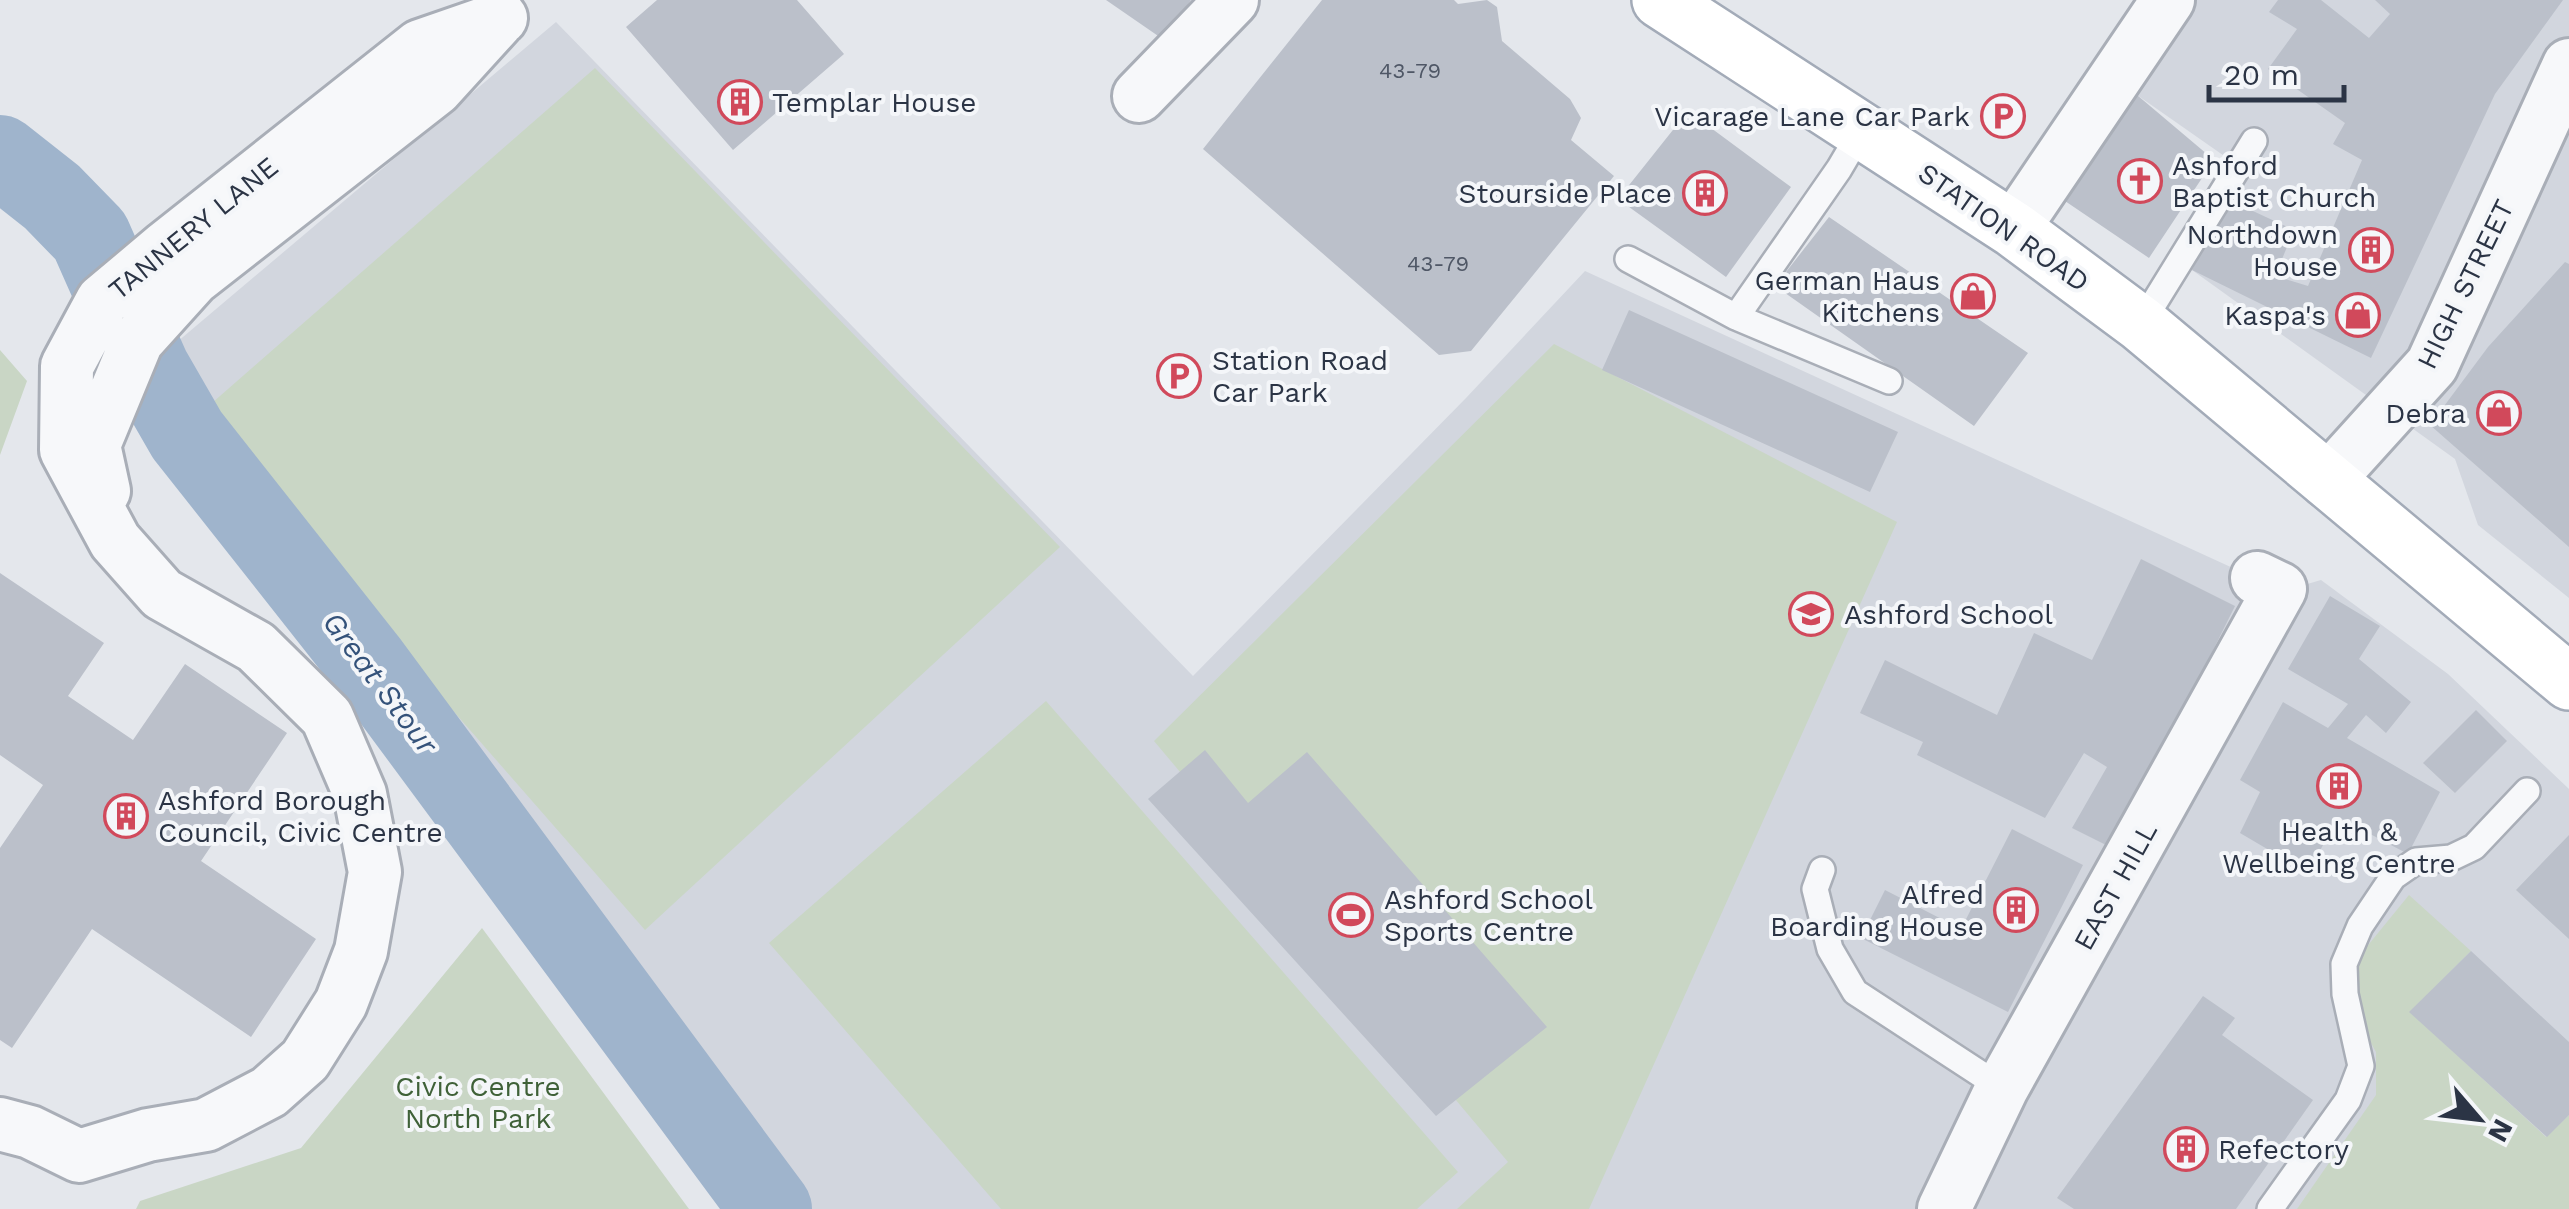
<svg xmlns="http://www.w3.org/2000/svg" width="2569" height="1209" font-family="'Work Sans',sans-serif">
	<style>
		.built { fill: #d2d6de }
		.green { fill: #c9d6c5 }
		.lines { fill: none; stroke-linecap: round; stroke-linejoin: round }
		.river { stroke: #9fb4cc; stroke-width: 82 }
		.building { fill: #bbc0ca }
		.lane-casing { stroke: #a9aeb7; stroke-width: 30 }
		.street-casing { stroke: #a9aeb7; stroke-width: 58 }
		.primary-casing { stroke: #a3abb8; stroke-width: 60 }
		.lane { stroke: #f7f8fa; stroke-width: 25 }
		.street { stroke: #f7f8fa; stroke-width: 52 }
		.primary { stroke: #fff; stroke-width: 55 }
		.labels { text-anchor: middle; stroke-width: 8; stroke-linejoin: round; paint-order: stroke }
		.number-label { font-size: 22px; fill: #4f5766 }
		.poi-label { font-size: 28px; fill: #2b3445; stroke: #f4f6f9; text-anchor: start }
		.street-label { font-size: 28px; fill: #2b3445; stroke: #f4f6f9 }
		.park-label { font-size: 28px; fill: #3f6138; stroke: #f4f6f9 }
		.water-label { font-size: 30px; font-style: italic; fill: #34527a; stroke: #f4f6f9 }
	</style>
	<rect width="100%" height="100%" fill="#e4e7ec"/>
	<path class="built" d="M2197 0H2569V598L2478 525 2455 459 2192 270 2250 174 2137 95Z
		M556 22 1193 676 1466 398 1585 271 2283 591 2321 580 2448 674 2569 789V1209H771L151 364Z"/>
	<path class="green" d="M595 68 1060 547 645 930 196 417Z
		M1554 344 1897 522 1589 1209H1457L1508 1162 1154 741Z
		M0 350 27 381 0 455Z
		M1046 701 1458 1172 1417 1209H1001L769 943Z
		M2409 895 2471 951 2410 1012 2546 1137 2569 1115V1209H2297L2376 1095V1052L2353 1011 2347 971Z
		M482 928 689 1209H136L140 1201 301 1148Z"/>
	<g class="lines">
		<path class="river" d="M0 156 52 197 90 236 149 369 187 435 367 663 771 1209"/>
	</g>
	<path class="building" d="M657 0H797L844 54 733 150 626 27Z
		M1106 0H1191L1164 40Z
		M1322 0H1454L1458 4 1487 0 1497 7 1502 41 1570 99 1581 118 1571 140 1614 176 1471 351 1439 355 1203 149Z
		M2278 0H2321L2369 38 2390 14 2375 0H2563L2495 94 2371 358 2192 270 2227 199 2294 230 2275 276 2308 286 2362 160 2333 144 2345 123 2268 69 2297 29 2269 12Z
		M2137 95 2214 160 2149 258 2065 201Z
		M1688 111 1791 187 1726 277 1618 199Z
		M1829 217 2028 353 1974 426 1775 286Z
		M2565 262 2569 264V547L2430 425 2488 347Z
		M1629 310 1898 432 1870 492 1602 370Z
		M2141 559 2235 606 2114 849 2072 828 2107 767 2084 753 2045 818 1917 755 1923 742 1860 713 1885 660 1997 715 2034 633 2092 660Z
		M0 573 104 643 68 696 133 740 185 664 287 733 201 861 316 939 251 1037 92 929 12 1048 0 1040V848L43 785 0 755Z
		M2330 596 2380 626 2359 659 2411 702 2386 733 2366 715 2347 738 2440 792 2408 854 2338 817 2308 873 2240 833 2260 792 2240 780 2283 702 2328 728 2348 704 2288 669Z
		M2476 710 2507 741 2455 793 2423 763Z
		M1205 750 1248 803 1307 752 1547 1027 1436 1116 1148 799Z
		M2012 829 2083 865 2008 1012 1861 938 1885 890 1961 929Z
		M2569 835V939L2516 890Z
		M2471 951 2569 1042V1115L2547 1137 2409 1012Z
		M2203 996 2235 1018 2222 1035 2313 1100 2236 1209H2074L2057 1198Z"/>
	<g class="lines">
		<g class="lane-casing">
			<path id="lane" d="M1628 259 1736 317 1889 381
				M1736 317 1839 169 1862 130
				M2141 324 2254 141
				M1822 870 1815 889 1830 949 1855 992 2002 1088
				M2270 1209 2348 1100 2361 1066 2345 994 2344 964 2360 926 2393 877 2416 861 2451 858 2474 847 2527 791"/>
		</g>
		<g class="street-casing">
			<path id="street" d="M1139 96 1232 0
				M2013 229 2168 0
				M2327 481 2432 365 2569 65
				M104 491 94 445 137 341 193 279 436 89 497 22
				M0 1124 30 1132 79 1156 148 1135 206 1125 269 1092 305 1060 341 1003 361 951 375 872 360 794 327 717 256 647 162 594 115 541 66 450 67 366 102 301 165 248 420 46 501 18
				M1944 1209 2002 1088 2280 589 2257 578"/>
		</g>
		<g class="primary-casing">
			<path id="primary" d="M1660 0 2013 229 2141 324 2569 682"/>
		</g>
		<use href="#lane" class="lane"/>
		<use href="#street" class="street"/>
		<use href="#primary" class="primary"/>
	</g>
	<defs>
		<g id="building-ring" transform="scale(2.25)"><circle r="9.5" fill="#f4f6f9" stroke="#d1495b" stroke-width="1.5"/><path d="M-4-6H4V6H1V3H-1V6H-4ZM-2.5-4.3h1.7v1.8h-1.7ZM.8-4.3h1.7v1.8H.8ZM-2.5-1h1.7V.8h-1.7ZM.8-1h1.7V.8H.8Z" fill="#d1495b"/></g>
		<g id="parking-ring" transform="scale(2.25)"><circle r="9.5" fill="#f4f6f9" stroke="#d1495b" stroke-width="1.5"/><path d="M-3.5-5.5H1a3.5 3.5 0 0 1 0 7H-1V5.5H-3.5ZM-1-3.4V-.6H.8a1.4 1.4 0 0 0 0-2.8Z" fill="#d1495b"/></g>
		<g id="church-ring" transform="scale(2.25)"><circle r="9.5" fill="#f4f6f9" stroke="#d1495b" stroke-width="1.5"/><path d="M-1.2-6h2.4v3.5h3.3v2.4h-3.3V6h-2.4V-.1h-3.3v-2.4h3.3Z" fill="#d1495b"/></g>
		<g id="shop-ring" transform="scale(2.25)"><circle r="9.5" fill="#f4f6f9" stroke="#d1495b" stroke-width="1.5"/><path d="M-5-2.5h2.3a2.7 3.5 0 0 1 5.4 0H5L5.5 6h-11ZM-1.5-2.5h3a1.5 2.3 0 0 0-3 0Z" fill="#d1495b"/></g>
		<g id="school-ring" transform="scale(2.25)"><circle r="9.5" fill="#f4f6f9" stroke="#d1495b" stroke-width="1.5"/><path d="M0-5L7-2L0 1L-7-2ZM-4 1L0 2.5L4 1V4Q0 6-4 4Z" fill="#d1495b"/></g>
		<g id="stadium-ring" transform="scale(2.25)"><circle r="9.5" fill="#f4f6f9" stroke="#d1495b" stroke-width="1.5"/><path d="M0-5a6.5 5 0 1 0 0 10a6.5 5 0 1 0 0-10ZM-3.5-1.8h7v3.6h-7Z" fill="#d1495b"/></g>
	</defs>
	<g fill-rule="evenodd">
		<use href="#building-ring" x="740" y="102"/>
		<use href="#parking-ring" x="2003" y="116"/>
		<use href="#church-ring" x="2140" y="181"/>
		<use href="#building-ring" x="1705" y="193"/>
		<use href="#building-ring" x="2371" y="250"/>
		<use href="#shop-ring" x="1973" y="296"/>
		<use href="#shop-ring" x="2358" y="315"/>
		<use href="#parking-ring" x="1179" y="376"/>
		<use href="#shop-ring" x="2499" y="413"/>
		<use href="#school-ring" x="1811" y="614"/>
		<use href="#building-ring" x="2339" y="786"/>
		<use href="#building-ring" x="126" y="816"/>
		<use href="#building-ring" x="2016" y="910"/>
		<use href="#stadium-ring" x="1351" y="915"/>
		<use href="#building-ring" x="2186" y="1149"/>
	</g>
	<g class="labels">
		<g class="number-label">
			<text x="1410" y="78">43-79</text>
			<text x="1438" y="271">43-79</text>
		</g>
		<g class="poi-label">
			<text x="772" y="112">Templar House</text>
			<text x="1970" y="126" text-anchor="end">Vicarage Lane Car Park</text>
			<text x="2172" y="175">Ashford<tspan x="2172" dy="32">Baptist Church</tspan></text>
			<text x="1672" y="203" text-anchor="end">Stourside Place</text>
			<text x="2338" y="244" text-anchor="end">Northdown<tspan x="2338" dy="32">House</tspan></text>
			<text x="1940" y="290" text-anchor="end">German Haus<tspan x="1940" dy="32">Kitchens</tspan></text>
			<text x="2326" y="325" text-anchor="end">Kaspa's</text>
			<text x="1212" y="370">Station Road<tspan x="1212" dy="32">Car Park</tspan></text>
			<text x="2466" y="423" text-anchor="end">Debra</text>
			<text x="1844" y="624">Ashford School</text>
			<text x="158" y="810">Ashford Borough<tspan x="158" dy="32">Council, Civic Centre</tspan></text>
			<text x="2339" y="841" text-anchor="middle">Health &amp;<tspan x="2339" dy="32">Wellbeing Centre</tspan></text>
			<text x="1984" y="904" text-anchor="end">Alfred<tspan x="1984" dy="32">Boarding House</tspan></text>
			<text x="1384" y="909">Ashford School<tspan x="1384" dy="32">Sports Centre</tspan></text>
			<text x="2218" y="1159">Refectory</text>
		</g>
		<g class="street-label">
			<text transform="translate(2004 227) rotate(35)" y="10">STATION ROAD</text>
			<text transform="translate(193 228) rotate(-39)" y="10">TANNERY LANE</text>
			<text transform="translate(2465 284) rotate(-64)" y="10">HIGH STREET</text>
			<text transform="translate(2115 886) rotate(-61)" y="10">EAST HILL</text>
		</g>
		<g class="park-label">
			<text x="478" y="1096">Civic Centre<tspan x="478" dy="32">North Park</tspan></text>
		</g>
		<g class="water-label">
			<text transform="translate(380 683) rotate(53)" y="10">Great Stour</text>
		</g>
	</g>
	<g transform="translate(2479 1119) rotate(118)" stroke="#f4f6f9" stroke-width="8" paint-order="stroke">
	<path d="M0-8L18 38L0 25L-18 38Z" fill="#2b3445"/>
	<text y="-15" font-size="28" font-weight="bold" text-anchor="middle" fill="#2b3445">N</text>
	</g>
	<path d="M2209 85v15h135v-15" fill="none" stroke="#2b3445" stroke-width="5"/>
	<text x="2224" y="85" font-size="30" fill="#2b3445" stroke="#f4f6f9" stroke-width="8" paint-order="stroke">20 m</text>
</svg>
